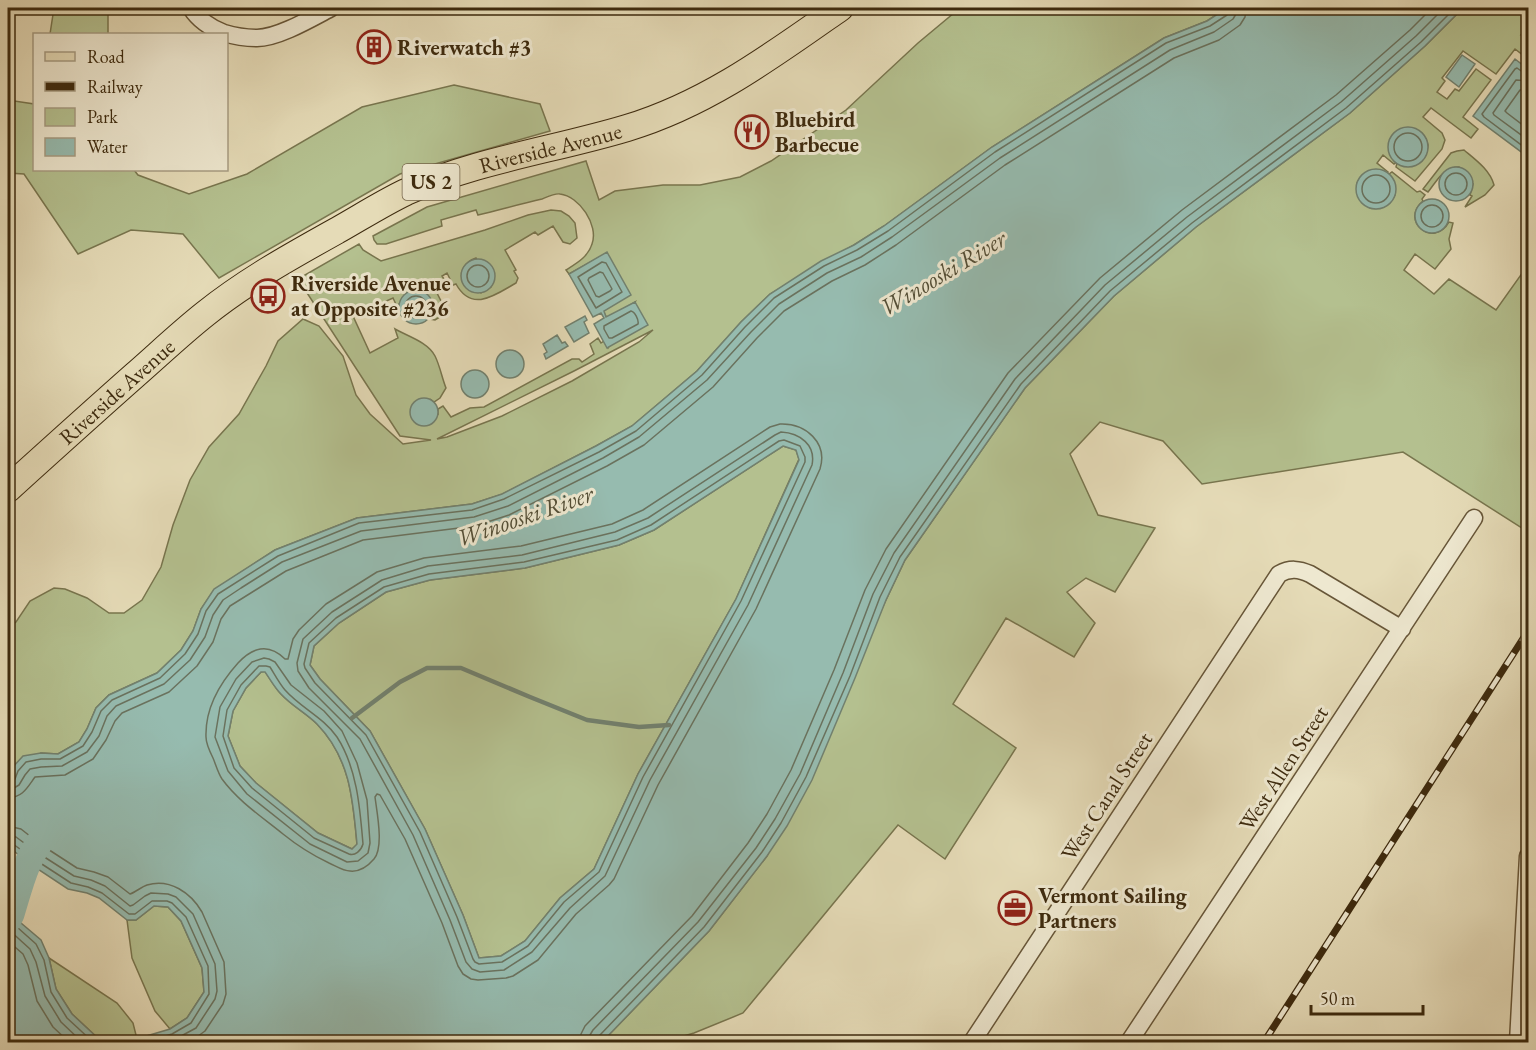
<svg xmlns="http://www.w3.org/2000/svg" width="1536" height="1050" font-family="'EB Garamond',serif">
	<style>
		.green { fill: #b4c08f; stroke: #78754e; stroke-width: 1.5; fill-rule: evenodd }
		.water { fill: #96bbaf; stroke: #72816f; stroke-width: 1.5; fill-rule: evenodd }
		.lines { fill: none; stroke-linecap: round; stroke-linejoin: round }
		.shore { stroke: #6a725e; stroke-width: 1.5 }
		.stream { stroke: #72816f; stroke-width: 4.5 }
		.river { stroke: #96bbaf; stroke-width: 27 }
		.street-casing { stroke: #675638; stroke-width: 19 }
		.primary-casing { stroke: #3d2a0e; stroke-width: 28 }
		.street { stroke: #eee8d0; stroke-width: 16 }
		.primary { stroke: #e5dbb7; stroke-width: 26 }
		.rail-casing { stroke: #3d2a0e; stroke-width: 7 }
		.rail { stroke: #eee8d0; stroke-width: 4.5; stroke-dasharray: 14; stroke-linecap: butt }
		.labels { text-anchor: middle; stroke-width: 6; stroke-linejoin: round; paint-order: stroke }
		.shield { fill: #eee8d0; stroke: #726348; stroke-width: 1.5 }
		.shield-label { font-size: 21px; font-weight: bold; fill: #3d2a0e }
		.poi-label { font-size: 22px; font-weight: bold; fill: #3d2a0e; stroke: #eee8d0; text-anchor: start }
		.street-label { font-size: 22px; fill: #3d2a0e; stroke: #eee8d0 }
		.water-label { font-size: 24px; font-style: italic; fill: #534e36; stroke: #eee8d0 }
	</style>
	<rect width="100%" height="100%" fill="#e5dbb7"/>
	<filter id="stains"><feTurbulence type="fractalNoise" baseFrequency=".00333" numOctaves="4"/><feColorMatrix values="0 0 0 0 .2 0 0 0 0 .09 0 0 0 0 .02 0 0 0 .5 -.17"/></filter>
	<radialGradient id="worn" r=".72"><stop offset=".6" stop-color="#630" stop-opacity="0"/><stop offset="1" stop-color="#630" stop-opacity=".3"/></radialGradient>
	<path class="green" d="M54 8H108V34H50Z
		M960 8H1227L1207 21 1164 38 992 147 884 226 854 245 770 294 741 322 697 371 632 426 596 446 503 494 472 504 357 518 275 550 214 590 201 609 193 631 181 650 157 673 109 695 96 708 87 729 79 742 58 754 41 753 12 768 8 784V628L16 622 30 601 54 588 65 589 87 598 109 613H124L142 600 161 567 173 525 190 480 209 447 239 414 266 366 278 341 303 319 319 326 343 356 356 395 370 414 403 444 431 440 400 436 298 279 359 244 363 250 381 261 485 230 528 215 551 210 561 211 569 216 575 223 577 238 570 244 563 242 553 226 538 235 535 232 505 250 516 270 514 271 518 278 516 283C495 295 472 313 456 284L453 285 447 273 442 276 449 287 437 293 444 307 443 315 435 320 429 319 432 314 426 292 414 290 399 304 401 315 393 298 353 316 370 353 398 338 395 329C407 336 428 342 435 356 440 366 442 378 446 388L440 398 434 402 430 399 438 415V409L443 406 451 417 470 408 484 407 572 359H579L582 362 594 354 590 344 598 338 601 343 604 341 608 348 635 302 607 318 603 311 607 253 569 274 566 270C577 263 588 257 592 244 599 225 579 196 560 194 555 193 547 197 542 199 520 204 499 210 478 215L476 210 441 220 442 226 386 244H377L374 240 373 236 427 207 586 161 599 200 615 191 663 185H700L740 177 771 161 846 110 918 43ZM476 258 491 287 481 293 463 283C459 272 464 262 476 258ZM653 330 639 342 572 381 502 416 447 437 437 439 574 371Z
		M1463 8H1528V28L1521 35 1528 37V59L1515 49 1496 74 1463 51 1442 78 1445 81 1437 92 1447 99 1455 89 1459 91 1476 69 1491 80 1463 117 1478 129 1471 138 1431 108 1423 117 1442 133 1445 140 1442 149 1415 181 1396 167 1397 163 1402 165 1427 152 1428 145 1426 139 1394 164 1383 155 1377 163 1388 172 1387 173C1374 168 1364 170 1357 183L1370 208C1382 210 1389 206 1395 195L1389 174 1392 172 1417 192 1420 191 1425 195 1422 199 1423 201C1399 221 1434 249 1449 222L1453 223 1449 239 1451 249 1435 269 1415 254 1404 270 1434 294 1449 279 1496 310 1528 265V532L1403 452 1202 484 1163 441 1100 422 1070 454 1098 515 1155 528 1115 592 1086 578 1067 592 1095 623 1074 657 1006 618 953 704 1016 748 945 859 898 825 743 1013 694 1033 664 1042H607L604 1040 709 931 767 856 886 600 905 560 1025 388 1114 296 1196 227 1350 113 1425 46Z
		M454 85 540 104 550 131 400 174 219 278 183 234 131 230 78 254 24 174 8 173V100L34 104V170H134L138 175 189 194 247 174 362 107Z
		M1464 150C1476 160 1490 170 1494 185L1485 195 1465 207 1472 196 1470 195 1473 184 1459 167C1443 167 1437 181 1428 192L1423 189 1451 153 1457 151Z
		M783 446 796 450 799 459 736 599 638 774 594 869 560 898 525 941 501 956 479 958 463 915 425 829 370 731 320 679 310 665 314 646 339 623 386 592 430 580 525 568 619 545 654 530Z
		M265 671C270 679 275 688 281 694 292 706 306 713 317 724 350 758 353 799 357 845L352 849 318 833 256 783 240 766 228 736 233 711 246 688 261 672Z
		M154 906 168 907 181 921 202 968 204 992 187 1018 170 1029 155 1011 132 958 127 920H136Z
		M49 958 117 1003 133 1023 137 1039 126 1042H102L72 1014 56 989Z"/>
	<path class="water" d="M1227 8H1463L1425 46 1350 113 1196 227 1114 296 1025 388 905 560 886 600 855 678 812 780 787 826 767 856 709 931 604 1040 600 1042H126L170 1029 187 1018 204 992 202 968 181 921 168 907 154 906 136 920H127L99 898 87 893 68 889 27 862 8 846V784L12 768 23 756 41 753 58 754 79 742 87 729 96 708 109 695 157 673 181 650 193 631 201 609 214 589 275 550 357 518 472 504 502 494 596 446 632 426 697 371 741 322 770 294 821 261 854 245 884 226 992 147 1164 38 1207 21ZM783 446 796 450 799 460 736 599 638 774 594 869 560 898 525 941 501 956 479 958 463 915 425 829 370 731 320 679 310 665 314 646 339 623 386 592 430 580 525 568 619 545 654 530ZM261 672H265C270 679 275 688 281 694 292 706 306 713 317 724 350 758 353 799 357 844L352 849 318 833 256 783 240 766 228 736 233 711 246 688Z
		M1462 55 1475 64 1459 87 1446 77Z
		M1515 59 1528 69V157L1473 116Z
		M1388 147a20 20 0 1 1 40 0a20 20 0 1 1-40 0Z
		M1439 184a17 17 0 1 1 34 0a17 17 0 1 1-34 0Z
		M1356 189a20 20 0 1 1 40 0a20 20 0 1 1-40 0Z
		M1415 216a17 17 0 1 1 34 0a17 17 0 1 1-34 0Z
		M607 252 631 295 604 311 606 317 635 302 648 325 607 348 594 324 604 318 601 313 593 317 569 274Z
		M461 276a17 17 0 1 1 34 0a17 17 0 1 1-34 0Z
		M399 307a17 17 0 1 1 34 0a17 17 0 1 1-34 0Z
		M585 316 587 320 584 322 589 333 574 342 565 327Z
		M557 335 562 343 565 342 568 346 546 359 544 354 547 352 543 344Z
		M496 364a14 14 0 1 1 28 0a14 14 0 1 1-28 0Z
		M461 384a14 14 0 1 1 28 0a14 14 0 1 1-28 0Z
		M410 412a14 14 0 1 1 28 0a14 14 0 1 1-28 0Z
		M8 912 41 940 49 958 56 989 72 1014 102 1042H8Z"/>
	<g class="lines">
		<path class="shore" d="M1528 73H1524L1517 68 1515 69 1482 114 1484 117 1528 150
			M1528 81 1516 80 1493 113 1494 115 1528 140
			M1528 90H1520L1505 111 1507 113 1528 129
			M1394 147a14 14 0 1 1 28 0a14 14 0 1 1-28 0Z
			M1445 184a11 11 0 1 1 22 0a11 11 0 1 1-22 0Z
			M1362 189a14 14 0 1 1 28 0a14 14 0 1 1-28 0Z
			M1421 216a11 11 0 1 1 22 0a11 11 0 1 1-22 0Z
			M602 262 606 263 622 292 596 308 578 277Z
			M467 276a11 11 0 1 1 22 0a11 11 0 1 1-22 0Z
			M600 272 603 273 612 289 610 291 599 297 596 296 588 280 589 278Z
			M405 307a11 11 0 1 1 22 0a11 11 0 1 1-22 0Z
			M631 311C635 312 639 320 638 324L612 338H609L604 329V326Z
			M780 424C806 423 828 443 820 469L756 609 658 785 614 879 609 885 576 914 538 960 513 976 506 978 478 980 471 979 463 974 458 966 442 923 405 839 380 795 377 794 375 797C377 813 384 847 374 859 368 866 359 872 350 871 343 871 336 866 329 863 310 854 299 847 283 834 262 817 238 801 222 779 218 773 216 765 213 758 210 752 206 744 206 737 205 709 220 683 238 663 252 648 268 642 285 659H288L293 639 299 630 326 604 377 572 424 558 521 546 612 524 643 510 770 427Z
			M781 432C800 433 816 445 812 465L748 605 650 780 605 876 570 908 532 952 504 970 480 972 472 969 466 962 450 920 413 835 360 739 309 688 298 671 297 663 303 639 332 612 382 580 428 566 522 555 615 532 648 518 775 435Z
			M784 440 800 446 805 457V462L741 601 643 777 599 872 564 902 528 946 502 962 479 964 475 962 473 959 457 917 420 832 366 735 315 683 305 668 304 664 309 643 336 618 384 587 429 574 524 562 617 540 651 525 779 441Z
			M264 658 269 659 275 662 291 685 324 711 342 731 357 763 367 800 370 843 368 853 358 861 347 862 310 844 247 794 228 771 215 737 220 707 236 679 252 662Z
			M259 666H266L270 667C275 675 279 683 285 690 301 708 323 717 337 737 357 768 360 808 363 844 361 851 355 856 349 854L314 838 252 788 234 768 223 736 227 710 241 685Z
			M8 781 15 779 18 771 26 762 41 759H60L83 746 92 732 101 711 112 700 160 678 185 654 198 634 206 611 218 594 278 556 359 523 472 510 504 499 599 452 636 431 702 375 745 327 774 298 824 266 857 250 888 231 995 152 1166 43 1210 26 1227 15 1229 8
			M8 789 14 788 19 785 25 775 30 769 41 767 62 766 87 752 99 736 107 716 116 706 164 684 190 660 205 637 213 615 223 600 241 588 282 562 361 531 474 517 508 506 603 458 639 437 707 380 751 332 779 304 827 273 861 257 892 237 1000 158 1170 50 1214 32 1233 19 1236 14 1237 8
			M8 798C23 797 27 788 35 777L65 775 93 759 106 740 115 721 122 713 169 692 197 666 213 642 221 619 230 606 286 571 363 540 475 526 509 515 607 466 644 445 713 387 757 338 784 311 832 281 865 265 896 245 1005 165 1174 58 1219 40 1240 25 1245 17 1246 8
			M8 826 21 829 40 844 77 868 94 872 108 877 130 894C136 892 141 887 147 885 170 878 191 893 202 912L224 962 226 994 223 1004 205 1031 190 1042
			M8 835 16 837 35 851 74 876 91 880 105 886 130 906 133 905 145 896 151 893 168 894 176 897 193 914 215 964 217 991 215 999 196 1028 170 1042
			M8 842 13 844 31 857 71 883 88 887 102 893 129 914H135L152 901H167L172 903 186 917 208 966 209 994 191 1023 172 1034 146 1042
			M8 919 36 944 44 960 51 992 67 1018 93 1042
			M8 929 30 949 36 962 45 996 61 1022 82 1042
			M8 941 23 954 28 965 37 1001 53 1027 69 1042
			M580 1042 581 1034 585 1026 692 916 748 843 767 814 791 770 834 670 865 590 886 549 1008 373 1100 278 1182 210 1336 95 1410 30 1432 8
			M589 1042 590 1035 593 1030 698 922 756 848 775 819 800 774 843 673 873 594 894 553 1015 379 1105 285 1187 217 1341 102 1416 36 1444 8
			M597 1042 599 1036 704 927 762 852 781 823 806 777 850 676 880 597 900 557 1021 384 1110 291 1192 223 1346 108 1421 42 1455 8"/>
		<path class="stream" d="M352 718 400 682 427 668H461L530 697 587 720 639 727 669 725"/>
		<path class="river" d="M8 920 11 914C20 885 26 855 48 832"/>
		<g class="street-casing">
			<path id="street" d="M191 8C198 19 211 28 224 33 234 36 245 38 257 38 278 38 312 18 331 8
				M972 1042 1279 574C1290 568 1299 569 1310 574L1402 629
				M1129 1042 1474 518
				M1518 1042 1528 856"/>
		</g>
		<g class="primary-casing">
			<g id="primary">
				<path id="s1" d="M8 489C50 451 92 413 135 375 159 354 181 333 205 314 246 281 293 255 338 230 361 217 383 203 406 192 477 160 554 150 627 128 707 104 773 55 840 8"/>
			</g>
		</g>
		<use href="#street" class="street"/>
		<use href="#primary" class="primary"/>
		<g class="rail-casing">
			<path id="rail" d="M1264 1042 1528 631"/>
		</g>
		<use href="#rail" class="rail"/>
	</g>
	<defs>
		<g id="building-ring" transform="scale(1.725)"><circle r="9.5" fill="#eee8d0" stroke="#8f2418" stroke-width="1.5"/><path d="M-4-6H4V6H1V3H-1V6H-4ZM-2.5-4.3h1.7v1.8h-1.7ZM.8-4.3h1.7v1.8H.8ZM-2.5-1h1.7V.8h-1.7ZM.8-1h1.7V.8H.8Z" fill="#8f2418"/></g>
		<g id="restaurant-ring" transform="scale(1.725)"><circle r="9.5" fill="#eee8d0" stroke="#8f2418" stroke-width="1.5"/><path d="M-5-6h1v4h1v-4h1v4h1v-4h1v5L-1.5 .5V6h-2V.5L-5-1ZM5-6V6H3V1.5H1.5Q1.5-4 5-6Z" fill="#8f2418"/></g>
		<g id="bus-ring" transform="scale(1.725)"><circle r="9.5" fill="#eee8d0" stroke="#8f2418" stroke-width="1.5"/><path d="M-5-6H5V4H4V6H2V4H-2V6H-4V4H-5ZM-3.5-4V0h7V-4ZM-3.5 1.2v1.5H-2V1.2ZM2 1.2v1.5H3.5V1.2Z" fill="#8f2418"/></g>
		<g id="office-ring" transform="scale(1.725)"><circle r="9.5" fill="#eee8d0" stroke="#8f2418" stroke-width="1.5"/><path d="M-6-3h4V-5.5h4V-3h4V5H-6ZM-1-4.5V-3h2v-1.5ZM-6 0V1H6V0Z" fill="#8f2418"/></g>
	</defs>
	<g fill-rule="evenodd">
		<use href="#building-ring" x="374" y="47"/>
		<use href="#restaurant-ring" x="752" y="132"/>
		<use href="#bus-ring" x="268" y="296"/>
		<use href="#office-ring" x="1015" y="908"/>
	</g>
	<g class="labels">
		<rect class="shield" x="402.5" y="164" width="57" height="36" rx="4.5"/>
		<g class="shield-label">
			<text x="431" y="189">US 2</text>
		</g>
		<g class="poi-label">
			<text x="397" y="55">Riverwatch #3</text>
			<text x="775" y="127">Bluebird<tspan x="775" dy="25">Barbecue</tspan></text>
			<text x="291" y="291">Riverside Avenue<tspan x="291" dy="25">at Opposite #236</tspan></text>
			<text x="1038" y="903">Vermont Sailing<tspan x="1038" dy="25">Partners</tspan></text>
		</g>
		<g class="street-label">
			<text dy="8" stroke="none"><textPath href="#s1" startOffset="650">Riverside Avenue</textPath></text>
			<text dy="8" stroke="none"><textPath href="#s1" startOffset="146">Riverside Avenue</textPath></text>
			<text transform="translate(1283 768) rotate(-57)" y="8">West Allen Street</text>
			<text transform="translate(1106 796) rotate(-57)" y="8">West Canal Street</text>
		</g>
		<g class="water-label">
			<text transform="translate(943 273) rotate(-31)" y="8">Winooski River</text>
			<text transform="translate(525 516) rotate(-19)" y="8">Winooski River</text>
		</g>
	</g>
	<rect width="1536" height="1050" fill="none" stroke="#e5dbb7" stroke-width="30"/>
	<rect x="9" y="9" width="1518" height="1032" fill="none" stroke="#3d2a0e" stroke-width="3"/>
	<rect x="15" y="15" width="1506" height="1020" fill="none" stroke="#3d2a0e" stroke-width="1.5"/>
	<rect x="33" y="33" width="195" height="138" fill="#eee8d0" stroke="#a79c82" stroke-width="1.5"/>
	<rect x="45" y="52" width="30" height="9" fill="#e5dbb7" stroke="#a79c82" stroke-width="1.5"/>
	<text x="87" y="63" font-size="18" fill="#3d2a0e">Road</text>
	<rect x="45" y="82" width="30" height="9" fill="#3d2a0e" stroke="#a79c82" stroke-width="1.5"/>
	<text x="87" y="93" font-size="18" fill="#3d2a0e">Railway</text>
	<rect x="45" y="108" width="30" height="18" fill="#b4c08f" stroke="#a79c82" stroke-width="1.5"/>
	<text x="87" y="123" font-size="18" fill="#3d2a0e">Park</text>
	<rect x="45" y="138" width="30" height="18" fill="#96bbaf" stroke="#a79c82" stroke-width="1.5"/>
	<text x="87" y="153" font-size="18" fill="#3d2a0e">Water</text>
	<path d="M1311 1005v9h112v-9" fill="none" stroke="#3d2a0e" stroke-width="3"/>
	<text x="1320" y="1005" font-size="18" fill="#3d2a0e" stroke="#eee8d0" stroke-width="4.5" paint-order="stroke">50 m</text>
	<rect width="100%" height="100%" filter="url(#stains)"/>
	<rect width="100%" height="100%" fill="url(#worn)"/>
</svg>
